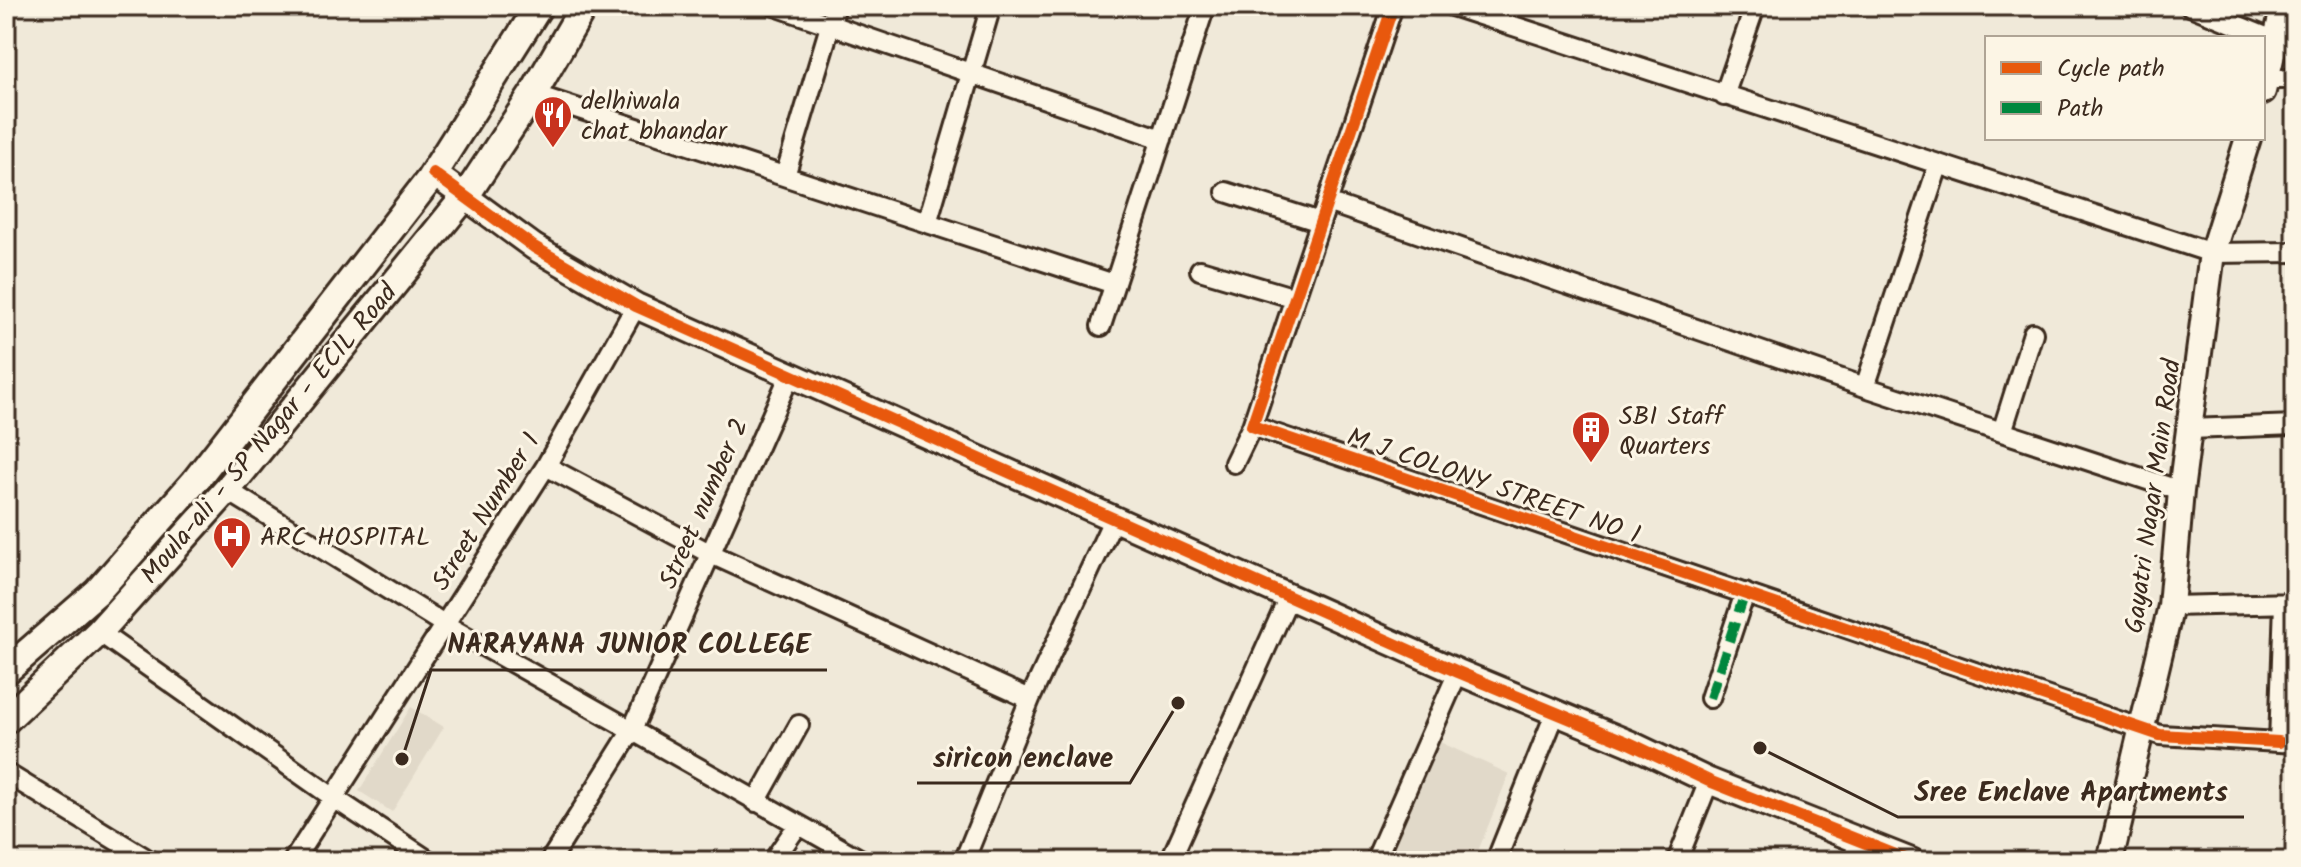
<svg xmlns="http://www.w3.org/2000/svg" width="2301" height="867" font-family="Kalam,sans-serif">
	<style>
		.built { fill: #e1d9c9 }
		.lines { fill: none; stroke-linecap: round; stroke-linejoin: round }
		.street-casing { stroke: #3b2a1e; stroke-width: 24 }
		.secondary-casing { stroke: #3b2a1e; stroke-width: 30 }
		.primary-casing { stroke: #3b2a1e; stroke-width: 32 }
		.street { stroke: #fcf5e5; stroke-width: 18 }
		.secondary { stroke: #fcf5e5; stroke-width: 24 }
		.primary { stroke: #fcf5e5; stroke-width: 26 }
		.quiet { stroke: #00873e; stroke-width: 10; stroke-dasharray: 20 10; stroke-linecap: butt }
		.cycleway-casing { stroke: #fcf5e5; stroke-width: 17 }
		.cycleway { stroke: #e8590c; stroke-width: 12 }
		.labels { text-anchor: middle; stroke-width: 6; stroke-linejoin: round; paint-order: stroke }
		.poi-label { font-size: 26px; fill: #3b2a1e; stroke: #fcf5e5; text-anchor: start }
		.street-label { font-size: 26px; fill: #3b2a1e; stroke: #fcf5e5 }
		.leader { fill: none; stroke: #3b2a1e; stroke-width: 3 }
		.callout-dot { fill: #3b2a1e; stroke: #fcf5e5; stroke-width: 3 }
		.callout-label { font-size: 28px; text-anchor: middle; font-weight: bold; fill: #3b2a1e; stroke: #fcf5e5; stroke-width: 6; stroke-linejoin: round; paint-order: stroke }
	</style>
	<rect width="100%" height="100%" fill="#f0e9d9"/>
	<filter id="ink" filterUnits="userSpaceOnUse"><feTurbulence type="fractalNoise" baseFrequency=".0125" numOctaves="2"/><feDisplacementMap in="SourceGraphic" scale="16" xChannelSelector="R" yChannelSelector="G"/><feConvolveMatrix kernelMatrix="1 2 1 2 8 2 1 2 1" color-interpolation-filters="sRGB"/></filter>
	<g filter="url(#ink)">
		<path class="built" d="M411 707 444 727 392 812 359 791Z
			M1440 742 1509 774 1474 861H1417L1392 852Z"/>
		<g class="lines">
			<g class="street-casing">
				<path id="street" d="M775 6 1162 139
					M1393 6 1252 426 2160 735 2279 742
					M1452 6 2212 253 2295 252
					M2190 6 2276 41
					M2267 79H2295
					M533 94 1114 284
					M1724 96 1755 6
					M785 176 836 6
					M1226 192 1320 222
					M1327 202 1865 387 2181 491
					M927 223 991 6
					M1200 270 1295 298
					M1101 326 1205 6
					M1865 387 1938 166
					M2190 429 2295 425
					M2002 432 2033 333
					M1234 463 1252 426
					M546 466 709 553 1030 699
					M227 490 444 624 863 861
					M2284 603 2279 742 2295 743
					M2171 606 2295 603
					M99 632 334 798 429 861
					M1710 698 1745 593
					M6 773 150 861
					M756 802 799 725
					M293 861 546 466 636 306
					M550 861 631 732 789 377
					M773 861 798 825
					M964 861 1030 699 1114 518
					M1170 861 1289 597
					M1375 861 1458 672
					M1496 861 1555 714
					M1677 861 1709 781
					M1852 861 1860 840"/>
			</g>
			<g class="secondary-casing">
				<path id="secondary" d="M2263 91 2284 6
					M433 173 534 247 636 306 1458 672 1629 743 1709 781 1911 861
					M2110 861 2171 606 2181 491 2212 253 2248 138"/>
			</g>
			<g class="primary-casing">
				<path id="primary" d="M6 671 97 592 195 481 429 180 539 6
					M6 720 99 632 227 490 467 194 533 94 584 6"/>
			</g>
			<use href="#street" class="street"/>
			<use href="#secondary" class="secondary"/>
			<use href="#primary" class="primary"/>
			<path class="quiet" d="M1710 698 1745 593"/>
			<g class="cycleway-casing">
				<path id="cycleway" d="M1393 6 1252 426 2160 735 2279 742
					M433 173 534 247 636 306 1458 672 1629 743 1709 781 1911 861"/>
			</g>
			<use href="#cycleway" class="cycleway"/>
		</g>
	</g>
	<defs>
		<g id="restaurant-pin" transform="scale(2)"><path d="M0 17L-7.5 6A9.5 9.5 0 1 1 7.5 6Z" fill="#c8321e" stroke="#fcf5e5"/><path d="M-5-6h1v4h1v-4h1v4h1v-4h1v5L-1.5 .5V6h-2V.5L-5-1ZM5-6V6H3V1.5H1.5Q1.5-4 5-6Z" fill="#fff"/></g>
		<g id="building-pin" transform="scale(2)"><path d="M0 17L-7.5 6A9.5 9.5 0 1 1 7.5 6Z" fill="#c8321e" stroke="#fcf5e5"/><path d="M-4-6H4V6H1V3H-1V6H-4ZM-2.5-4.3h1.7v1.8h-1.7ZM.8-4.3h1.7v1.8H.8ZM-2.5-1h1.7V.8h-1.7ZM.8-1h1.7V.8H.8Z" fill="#fff"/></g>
		<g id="hospital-pin" transform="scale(2)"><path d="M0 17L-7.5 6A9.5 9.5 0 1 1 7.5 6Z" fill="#c8321e" stroke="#fcf5e5"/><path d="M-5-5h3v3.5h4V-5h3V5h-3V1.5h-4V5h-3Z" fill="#fff"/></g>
	</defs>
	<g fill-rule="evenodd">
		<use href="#restaurant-pin" x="553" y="115"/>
		<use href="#building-pin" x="1591" y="430"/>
		<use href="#hospital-pin" x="232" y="536"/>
	</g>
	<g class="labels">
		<g class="poi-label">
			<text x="581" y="109">delhiwala<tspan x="581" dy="30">chat bhandar</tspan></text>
			<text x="1619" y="424">SBI Staff<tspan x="1619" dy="30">Quarters</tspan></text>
			<text x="260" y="545">ARC HOSPITAL</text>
		</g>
		<g class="street-label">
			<text transform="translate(268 433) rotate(-50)" y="9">Moula-ali - SP Nagar - ECIL Road</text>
			<text transform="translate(1494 485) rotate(19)" y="9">M J COLONY STREET NO 1</text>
			<text transform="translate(2152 496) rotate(-82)" y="9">Gayatri Nagar Main Road</text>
			<text transform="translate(703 503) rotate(-66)" y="9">Street number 2</text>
			<text transform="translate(485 511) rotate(-58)" y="9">Street Number 1</text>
		</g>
	</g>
	<path class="leader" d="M402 759L431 670H827M1178 703L1130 783H917M1760 748L1898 817H2244"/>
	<g class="callout-dot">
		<circle cx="402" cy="759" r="8"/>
		<circle cx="1178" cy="703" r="8"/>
		<circle cx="1760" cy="748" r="8"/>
	</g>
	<g class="callout-label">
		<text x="629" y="653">NARAYANA JUNIOR COLLEGE</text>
		<text x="1023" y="767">siricon enclave</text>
		<text x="2071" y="801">Sree Enclave Apartments</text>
	</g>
	<rect width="2301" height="867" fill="none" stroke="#fcf5e5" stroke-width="32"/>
	<rect x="16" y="16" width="2269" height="835" fill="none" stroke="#3b2a1e" stroke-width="3" filter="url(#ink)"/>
	<rect x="1985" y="36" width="280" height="104" fill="#fcf5e5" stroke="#afa495" stroke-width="2"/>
	<rect x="2001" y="62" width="40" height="12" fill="#e8590c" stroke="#afa495" stroke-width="2"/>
	<text x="2057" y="76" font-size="24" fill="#3b2a1e">Cycle path</text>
	<rect x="2001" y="102" width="40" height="12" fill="#00873e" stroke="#afa495" stroke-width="2"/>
	<text x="2057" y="116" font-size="24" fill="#3b2a1e">Path</text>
</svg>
